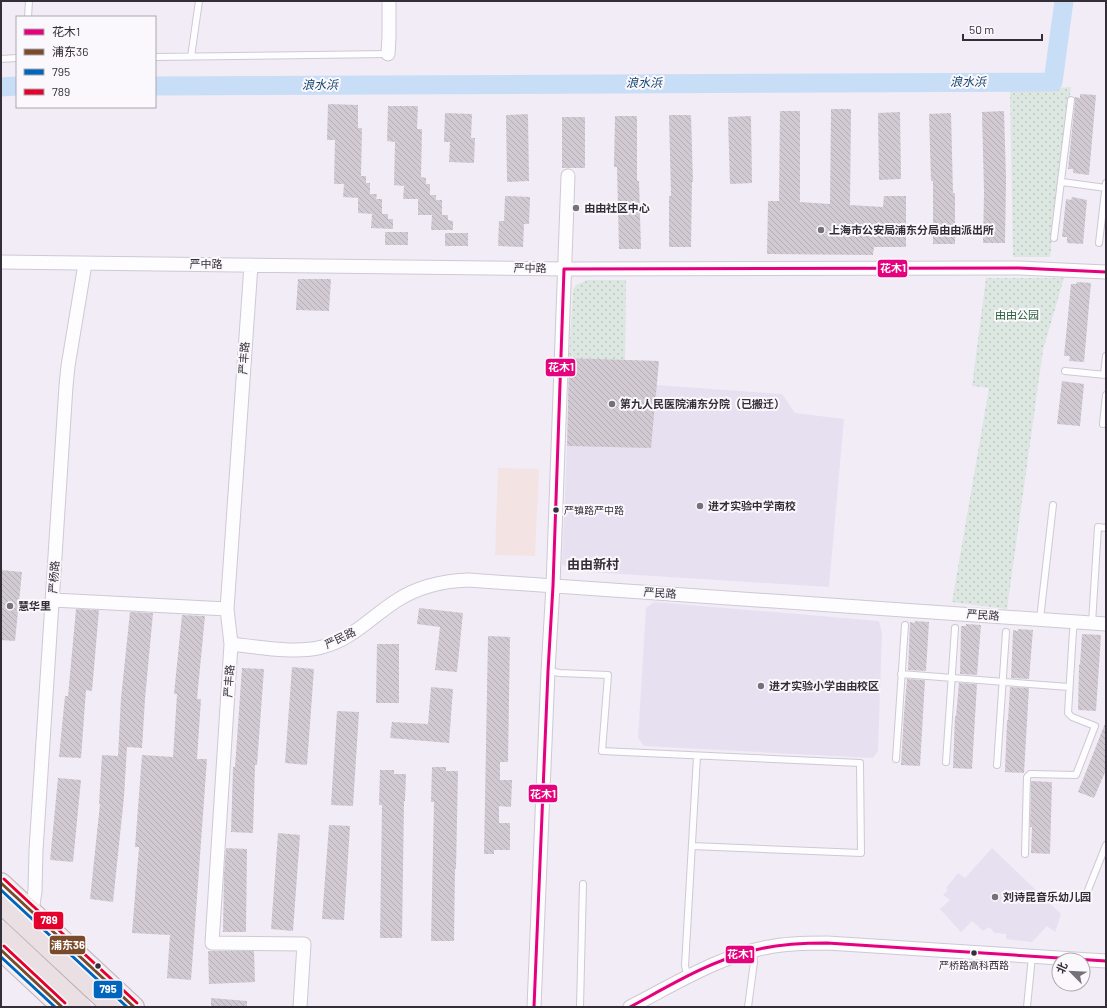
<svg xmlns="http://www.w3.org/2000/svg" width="1107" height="1008" font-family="Barlow,'Noto Sans SC',sans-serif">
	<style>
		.commercial { fill: #f4e3e3 }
		.education { fill: #e6e0f1 }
		.green { fill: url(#green-dots) }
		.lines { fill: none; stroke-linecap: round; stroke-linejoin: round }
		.river { stroke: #c8ddf6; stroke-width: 19 }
		.building { fill: url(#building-back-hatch) }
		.lane-casing { stroke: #cec9d3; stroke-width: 8 }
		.street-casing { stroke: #cec9d3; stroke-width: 15 }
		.primary-casing { stroke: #beb1b9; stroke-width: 22 }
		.lane { stroke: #fdfcfe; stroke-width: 6 }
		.street { stroke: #fdfcfe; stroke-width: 13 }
		.primary { stroke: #f2ebee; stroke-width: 20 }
		.highway-bridge-casing { stroke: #beb1b9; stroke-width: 24; stroke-linecap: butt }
		.highway-bridge { stroke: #eae0e4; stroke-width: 22 }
		.bus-1-casing { stroke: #fbf8fd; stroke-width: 6 }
		.bus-2-casing { stroke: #fbf8fd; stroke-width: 6 }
		.bus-3-casing { stroke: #fbf8fd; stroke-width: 6 }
		.bus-4-casing { stroke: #fbf8fd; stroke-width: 6 }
		.bus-1 { stroke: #e5007d; stroke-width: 3 }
		.bus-2 { stroke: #7a4b2a; stroke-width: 3 }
		.bus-3 { stroke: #0065bd; stroke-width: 3 }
		.bus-4 { stroke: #e4002b; stroke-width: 3 }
		.poi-dot { fill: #76707b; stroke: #fbf8fd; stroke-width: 1.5 }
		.bus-dot { fill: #332e38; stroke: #fbf8fd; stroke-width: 1.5 }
		.labels { text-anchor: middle; stroke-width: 4; stroke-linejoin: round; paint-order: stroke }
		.bus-label { font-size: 10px; fill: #332e38; stroke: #fbf8fd; text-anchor: start }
		.poi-label { font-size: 11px; font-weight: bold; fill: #332e38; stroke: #fbf8fd; text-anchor: start }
		.street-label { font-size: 11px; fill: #332e38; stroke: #fbf8fd }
		.park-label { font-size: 11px; fill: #245c37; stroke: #fbf8fd }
		.water-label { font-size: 12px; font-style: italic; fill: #14456d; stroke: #fbf8fd }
		.quarter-label { font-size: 13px; font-weight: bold; fill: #332e38; stroke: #fbf8fd }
		.line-badge { stroke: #fbf8fd; stroke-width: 1.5 }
		.badge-label { font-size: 11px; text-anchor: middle; font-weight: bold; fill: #fff }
	</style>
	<defs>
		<pattern id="green-dots" width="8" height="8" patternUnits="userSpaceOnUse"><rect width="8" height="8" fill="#dce7e2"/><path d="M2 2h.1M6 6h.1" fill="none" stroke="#bdc6c3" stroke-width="1.8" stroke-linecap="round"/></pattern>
		<pattern id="building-back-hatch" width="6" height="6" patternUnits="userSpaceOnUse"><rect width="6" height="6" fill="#d2cad2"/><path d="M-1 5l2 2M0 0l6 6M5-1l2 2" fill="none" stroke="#b5aeb5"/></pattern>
	</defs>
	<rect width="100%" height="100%" fill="#f2ecf7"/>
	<path class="commercial" d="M498 468 539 469 535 556 495 555Z"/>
	<path class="education" d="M657 385 782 394 795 413 844 419 829 587 574 571 562 564 567 446Z
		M654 602 879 621 882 633 878 751 873 758 644 746 638 738 646 608Z
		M992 848 1061 914 1055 932 1047 926 1032 942 1006 939V934L995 933 989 927 983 931 972 921 961 932 940 909 950 900 943 895 948 890 946 888 958 873 965 878Z"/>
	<path class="green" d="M1071 87 1050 257H1013L1010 90Z
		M986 278H1064L1043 350 1007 609 952 602 989 388 972 386Z
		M587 280H626L625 360 569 358 573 290 576 285Z"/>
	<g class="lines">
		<path class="river" d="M155 86 1053 82 1064 1
			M1 87 17 86"/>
	</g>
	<path class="building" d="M1080 94 1096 95 1089 175 1073 173V169H1068L1075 101V97L1080 98Z
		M328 104 358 105V128H362L361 176H366V183H370V194H377L376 199H382V214H388V219H393V229L371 228 372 214 358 213V198L343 197 344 184H334L335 140H327Z
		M388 106H418L417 129H422L421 177 426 178V184H430V195H436V200H442V215H448V220L453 221V230H431L432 215H418V199H403L404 186 394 185 395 142 387 141Z
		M831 109H851L850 205 883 207 884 196H906V247H874L873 255 767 254 768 201H779L780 111H800V202L830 204Z
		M1004 111 1006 179 1005 243H983L984 192 982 112Z
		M900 112 901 179 879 180 878 113Z
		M445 113 472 114 471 138H475L474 163 449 162 450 142H444Z
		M951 113 953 193H955V244H933V181H931L929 114Z
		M528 114 529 181 507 182 506 115Z
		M669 115H691L693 182H692L691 247H669V196H671Z
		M615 116H637V181H639L641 249H619L617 167H614Z
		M751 116 752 183 730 184 728 117Z
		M562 117H585V168H562Z
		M505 196 530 197 529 224H524L523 247 498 246 499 221H504Z
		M1072 197 1087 200 1083 244 1067 243V237H1062L1066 199 1071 200Z
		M385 232H408V245H385Z
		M445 233H468V246H445Z
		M298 279H331L329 311 296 310Z
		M1077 282 1091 283 1084 362 1069 361 1070 356H1064L1071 284H1076Z
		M569 358 659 361 651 448 567 446Z
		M1062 381 1084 384 1080 426 1057 424Z
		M1 570 22 572 15 641 1 640Z
		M419 608 463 613 457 672 435 670 440 627 417 624Z
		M76 609 99 610 92 691 86 690 81 758 59 757 65 696H68Z
		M130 612 153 613 145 699 142 748 127 747 124 797 113 902 90 899 100 804H99L102 755 118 756 121 698Z
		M182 615 205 616 197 699H201L197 759H207L191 980 167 978 170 935 132 933 139 847H135L142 755 173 757 177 694H174Z
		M915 621 929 622 926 671 908 670 910 622 915 623Z
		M966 624 981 625 977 675 960 674 961 626H966Z
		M1018 629 1033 630 1029 679 1011 678 1013 630 1018 631Z
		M1082 634 1101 635 1096 711 1078 710 1079 664 1080 665Z
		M488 636 510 637 508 762H500V780H512L511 807 499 806V823H510V850H494V854H484Z
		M377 644H399V703H376Z
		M292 667 314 669 307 765 285 763Z
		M242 668 264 669 257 765H255L253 833 231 832 233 767H235Z
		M907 679 925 680 920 766 901 765 904 713Z
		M959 683 977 684 972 769 953 768 955 716H956Z
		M431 687 453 689 449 743 390 738 392 722 428 724Z
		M1010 687 1029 688 1024 773 1005 772 1007 720H1008Z
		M337 711 359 712 353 806 331 805Z
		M1106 721V770L1094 798 1078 792Z
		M432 767H446V771H458L456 869H455L454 941H431L434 802H431Z
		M380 770H394V774H406L405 801H404L402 938H380L382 805H379Z
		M58 778 81 780 73 862 50 860Z
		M1031 781 1052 782 1050 854 1031 853 1032 827H1030Z
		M329 825 350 826 344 920 322 919Z
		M278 833 300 835 293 931 271 929Z
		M226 848 247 849 246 932H223L224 874Z
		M208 951H254L255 982 209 984Z
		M211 998 247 1001V1007H211Z"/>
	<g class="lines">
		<g class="lane-casing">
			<path id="lane" d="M28 17 29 1
				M155 57 388 54
				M191 57 199 1
				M1 59 17 58
				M1062 182 1106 188
				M1054 238 1071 100
				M1099 243 1106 183
				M1065 371 1106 375
				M1104 375 1106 356
				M1103 424 1106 395
				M1040 619 1053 505
				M1092 623 1098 527 1106 528
				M548 671 560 673 608 675 602 751 860 763 861 853 692 846
				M901 674 1069 687
				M896 759 905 625
				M946 762 955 628
				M997 765 1006 632
				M1025 854 1027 777 1030 774H1032L1076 775 1095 726 1072 717 1068 713 1073 631 1075 621
				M1088 890 1106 845
				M688 977 685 966 697 756
				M580 1007 583 884
				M748 1007 754 962 753 950
				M1027 1007 1032 956"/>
		</g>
		<g class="street-casing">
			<path id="street" d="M388 54 389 37V1
				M1 262 564 269 1019 268 1106 272
				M251 265 227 609 231 644 212 943 304 944 300 1007
				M53 600 227 609
				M231 644C258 647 296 654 322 647 351 640 371 617 396 601 417 587 443 581 468 580L1106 624
				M17 955 32 912 35 891 36 850 66 386 68 366 85 264
				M534 1007 548 671 553 586 568 176
				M630 1007C673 985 721 955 769 947 788 943 808 943 827 943L1106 961"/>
		</g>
		<g class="primary-casing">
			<path id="primary" d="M1 883 134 1007
				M1 950 62 1007"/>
		</g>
		<use href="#lane" class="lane"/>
		<use href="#street" class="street"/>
		<use href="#primary" class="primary"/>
		<g class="highway-bridge-casing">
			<path id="highway-bridge" d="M1 902 114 1007
				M1 933 80 1007"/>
		</g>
		<use href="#highway-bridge" class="highway-bridge"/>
		<g class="bus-1-casing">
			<path id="bus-1" d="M534 1007 548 671 553 586 564 269 1019 268 1106 272
				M630 1007C669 986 708 962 751 951 776 944 801 943 827 943L1106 961"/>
		</g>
		<g class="bus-2-casing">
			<path id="bus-2" d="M1 883 134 1007
				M1 950 62 1007"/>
		</g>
		<g class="bus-3-casing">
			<path id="bus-3" d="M1 890 127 1007
				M1 957 55 1007"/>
		</g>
		<g class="bus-4-casing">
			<path id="bus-4" d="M4 879 137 1003
				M4 946 65 1003"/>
		</g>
		<use href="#bus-1" class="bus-1"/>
		<use href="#bus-2" class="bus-2"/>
		<use href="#bus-3" class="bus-3"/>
		<use href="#bus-4" class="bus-4"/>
	</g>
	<g class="poi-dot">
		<circle cx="576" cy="208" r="4"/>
		<circle cx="821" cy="230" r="4"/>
		<circle cx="612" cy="404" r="4"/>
		<circle cx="700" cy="506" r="4"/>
		<circle cx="10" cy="606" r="4"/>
		<circle cx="761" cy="686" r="4"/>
		<circle cx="995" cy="897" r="4"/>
	</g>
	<g class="bus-dot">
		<circle cx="556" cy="510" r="3.5"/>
		<circle cx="974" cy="953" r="3.5"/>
		<circle cx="98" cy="966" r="3.5"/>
	</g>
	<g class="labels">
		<g class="bus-label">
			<text x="564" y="514">严镇路严中路</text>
			<text x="974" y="969" text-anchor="middle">严桥路高科西路</text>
		</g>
		<g class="poi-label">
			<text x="584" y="212">由由社区中心</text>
			<text x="829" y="234">上海市公安局浦东分局由由派出所</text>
			<text x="620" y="408">第九人民医院浦东分院（已搬迁）</text>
			<text x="708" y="510">进才实验中学南校</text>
			<text x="18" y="610">慧华里</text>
			<text x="769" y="690">进才实验小学由由校区</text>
			<text x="1003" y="901">刘诗昆音乐幼儿园</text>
		</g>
		<g class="street-label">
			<text x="206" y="268">严中路</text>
			<text transform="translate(530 268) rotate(1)" y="4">严中路</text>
			<text transform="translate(244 358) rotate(-86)" y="4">严丰路</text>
			<text transform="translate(54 577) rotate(-86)" y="4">严杨路</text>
			<text transform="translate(660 593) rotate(4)" y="4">严民路</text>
			<text transform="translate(983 615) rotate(4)" y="4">严民路</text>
			<text transform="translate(340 638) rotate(-26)" y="4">严民路</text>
			<text transform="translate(229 681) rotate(-86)" y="4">严丰路</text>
		</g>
		<g class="park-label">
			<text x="1017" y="319">由由公园</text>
		</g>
		<g class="water-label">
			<text x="968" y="86">浪水浜</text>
			<text x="644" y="87">浪水浜</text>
			<text x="320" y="89">浪水浜</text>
		</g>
		<g class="quarter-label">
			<text x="593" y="569">由由新村</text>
		</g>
	</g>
	<g class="line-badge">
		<rect x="877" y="259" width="31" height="19" rx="4" fill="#e5007d"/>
		<rect x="545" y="358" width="31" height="19" rx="4" fill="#e5007d"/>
		<rect x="528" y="784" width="30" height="19" rx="4" fill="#e5007d"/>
		<rect x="33" y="911" width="31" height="19" rx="4" fill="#e4002b"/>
		<rect x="49" y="935" width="37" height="20" rx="4" fill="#7a4b2a"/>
		<rect x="725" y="945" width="30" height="19" rx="4" fill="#e5007d"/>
		<rect x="93" y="980" width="30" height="19" rx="4" fill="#0065bd"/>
	</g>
	<g class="badge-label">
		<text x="893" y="272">花木1</text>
		<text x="561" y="371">花木1</text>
		<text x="543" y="798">花木1</text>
		<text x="49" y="924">789</text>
		<text x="68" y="949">浦东36</text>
		<text x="740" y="958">花木1</text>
		<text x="108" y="993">795</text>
	</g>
	<rect width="1107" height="1008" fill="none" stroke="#332e38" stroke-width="4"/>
	<rect x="16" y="16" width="140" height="92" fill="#fbf8fd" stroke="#aba7ae"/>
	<rect x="24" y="29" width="20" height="6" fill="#e5007d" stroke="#aba7ae"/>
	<text x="52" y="36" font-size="12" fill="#332e38">花木1</text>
	<rect x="24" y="49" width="20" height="6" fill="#7a4b2a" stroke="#aba7ae"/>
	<text x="52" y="56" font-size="12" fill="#332e38">浦东36</text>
	<rect x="24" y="69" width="20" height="6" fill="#0065bd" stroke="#aba7ae"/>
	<text x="52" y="76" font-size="12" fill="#332e38">795</text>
	<rect x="24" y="89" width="20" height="6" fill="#e4002b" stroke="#aba7ae"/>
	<text x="52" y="96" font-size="12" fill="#332e38">789</text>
	<g transform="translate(1071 972) rotate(294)"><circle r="19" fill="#fbf8fd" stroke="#aba7ae"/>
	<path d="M0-3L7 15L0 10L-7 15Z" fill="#76707b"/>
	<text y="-6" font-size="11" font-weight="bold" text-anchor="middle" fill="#332e38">北</text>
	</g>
	<path d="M963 34v6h79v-6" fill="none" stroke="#332e38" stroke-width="2"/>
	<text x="969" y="34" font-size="12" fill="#332e38" stroke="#fbf8fd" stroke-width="3" paint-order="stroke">50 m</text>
</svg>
